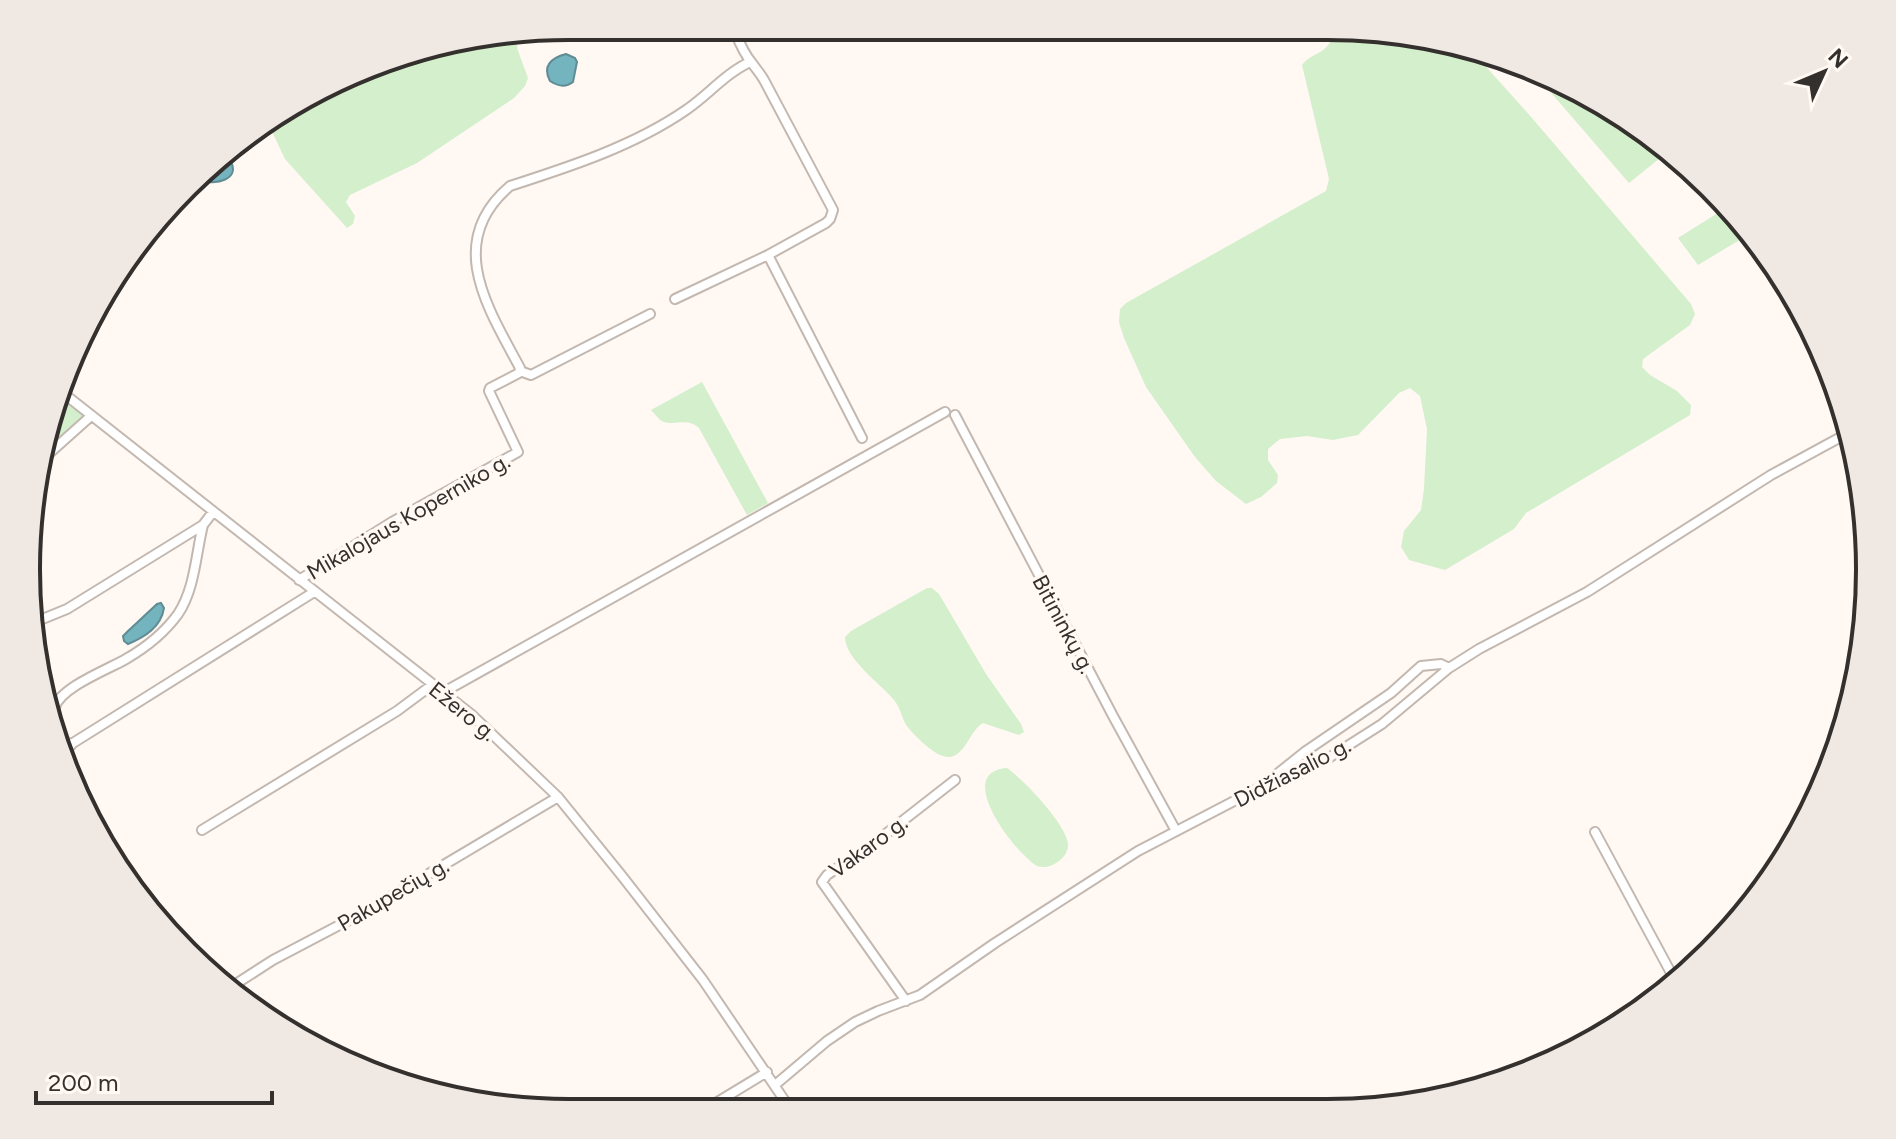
<svg xmlns="http://www.w3.org/2000/svg" width="1896" height="1139" font-family="Figtree,sans-serif">
	<style>
		.green { fill: #d3efcb }
		.water { fill: #73b4bf; stroke: #608c93; stroke-width: 2 }
		.lines { fill: none; stroke-linecap: round; stroke-linejoin: round }
		.street-casing { stroke: #c3b8b0; stroke-width: 12 }
		.street { stroke: #fff; stroke-width: 8 }
		.labels { text-anchor: middle; stroke-width: 7; stroke-linejoin: round; paint-order: stroke }
		.street-label { font-size: 22px; fill: #34302d; stroke: #fff8f3 }
		.rim { fill: none; stroke: #34302d; stroke-width: 4 }
	</style>
	<rect width="100%" height="100%" fill="#fff8f3"/>
	<path class="green" d="M1329 30 1397 31 1471 50 1532 118 1691 304 1695 314 1690 325 1643 359 1642 367 1650 375 1677 391 1691 405 1690 415 1526 513 1514 529 1445 570 1409 560 1401 547 1404 531 1421 510 1424 489 1427 429 1420 396 1410 388 1399 393 1358 435 1333 440 1307 436 1280 439 1268 449V460L1278 475 1277 483 1261 497 1246 504 1216 481 1195 457 1146 387 1124 338 1119 322 1120 309 1126 303 1326 191 1329 179 1302 65C1314 51 1322 57 1333 38Z
		M518 35 517 48 528 78 525 86 514 98 417 163 350 195 346 202 355 216 353 224 347 228 285 159 268 123 395 55Z
		M1528 66 1534 67 1657 138 1670 150 1629 183Z
		M1729 206 1751 233 1698 265 1678 238Z
		M702 382 768 503 747 515 699 428C685 416 673 428 660 420 657 417 654 413 651 410Z
		M56 393 85 415 45 451 55 395Z
		M927 588H932L939 594 986 674 1021 724 1024 732 1019 735 983 723C969 730 964 763 943 756 932 753 911 733 905 723 901 715 900 707 894 700 880 683 845 659 845 637L851 631Z
		M1007 768C1023 779 1067 825 1068 844 1069 858 1050 871 1037 866 1033 864 1027 858 1023 854 1006 838 957 772 1007 768Z"/>
	<path class="water" d="M566 54 575 58 577 62 573 82C565 88 558 86 550 81 542 66 551 58 566 54Z
		M225 160H230C242 180 215 185 200 181L215 164Z
		M161 603 164 608C161 627 145 637 128 644L124 641 123 636 127 632 157 604Z"/>
	<g class="lines">
		<g class="street-casing">
			<path id="street" d="M768 255 862 438
				M675 299 768 255 826 223 830 219 833 210 764 80C760 73 756 69 752 63 743 53 738 39 733 27
				M520 371 531 375 650 314
				M58 389 472 715 558 797 622 876 703 980 791 1110
				M955 415 1113 716 1176 831
				M44 458 91 416
				M299 580 392 522 518 452 489 391 490 388 519 373 520 368C488 308 444 242 510 186 569 167 634 146 686 110 708 95 726 73 750 62
				M35 622 67 609 203 525 213 512
				M442 693 945 412
				M73 743 314 592
				M58 745 73 743 61 756
				M58 750C58 737 51 719 55 707 61 687 109 669 126 659 145 648 165 632 178 614 195 589 196 553 203 525
				M1262 786 1306 751 1391 693 1421 666 1441 664 1449 668
				M202 830 397 711 432 685
				M1595 832 1677 984
				M228 989 273 960 368 910 558 797
				M906 1001 822 882 827 875 873 844 955 780
				M775 1085 827 1041 855 1022 878 1011 920 995 995 943 1138 851 1261 787 1289 779 1327 759 1382 724 1449 668 1479 649 1587 592 1771 475 1850 432
				M706 1109 767 1072"/>
		</g>
		<use href="#street" class="street"/>
	</g>
	<g class="labels">
		<g class="street-label">
			<text transform="translate(408 516) rotate(-30)" y="8">Mikalojaus Koperniko g.</text>
			<text transform="translate(1064 624) rotate(62)" y="8">Bitininkų g.</text>
			<text transform="translate(463 711) rotate(39)" y="8">Ežero g.</text>
			<text transform="translate(1292 772) rotate(-27)" y="8">Didžiasalio g.</text>
			<text transform="translate(868 846) rotate(-36)" y="8">Vakaro g.</text>
			<text transform="translate(393 894) rotate(-30)" y="8">Pakupečių g.</text>
		</g>
	</g>
	<path d="M0 0H1896V1139H0ZM569 40H1327A529 529 0 0 1 1856 569V570A529 529 0 0 1 1327 1099H569A529 529 0 0 1 40 570V569A529 529 0 0 1 569 40Z" fill="#efe8e3" fill-rule="evenodd"/>
	<path class="rim" d="M569 40H1327A529 529 0 0 1 1856 569V570A529 529 0 0 1 1327 1099H569A529 529 0 0 1 40 570V569A529 529 0 0 1 569 40Z"/>
	<g transform="translate(1824 72) rotate(46)" stroke="#fff8f3" stroke-width="6" paint-order="stroke">
	<path d="M0-6L14 30L0 20L-14 30Z" fill="#34302d"/>
	<text y="-12" font-size="22" font-weight="bold" text-anchor="middle" fill="#34302d">N</text>
	</g>
	<path d="M36 1091v12h236v-12" fill="none" stroke="#34302d" stroke-width="4"/>
	<text x="48" y="1091" font-size="24" fill="#34302d" stroke="#fff8f3" stroke-width="6" paint-order="stroke">200 m</text>
</svg>
